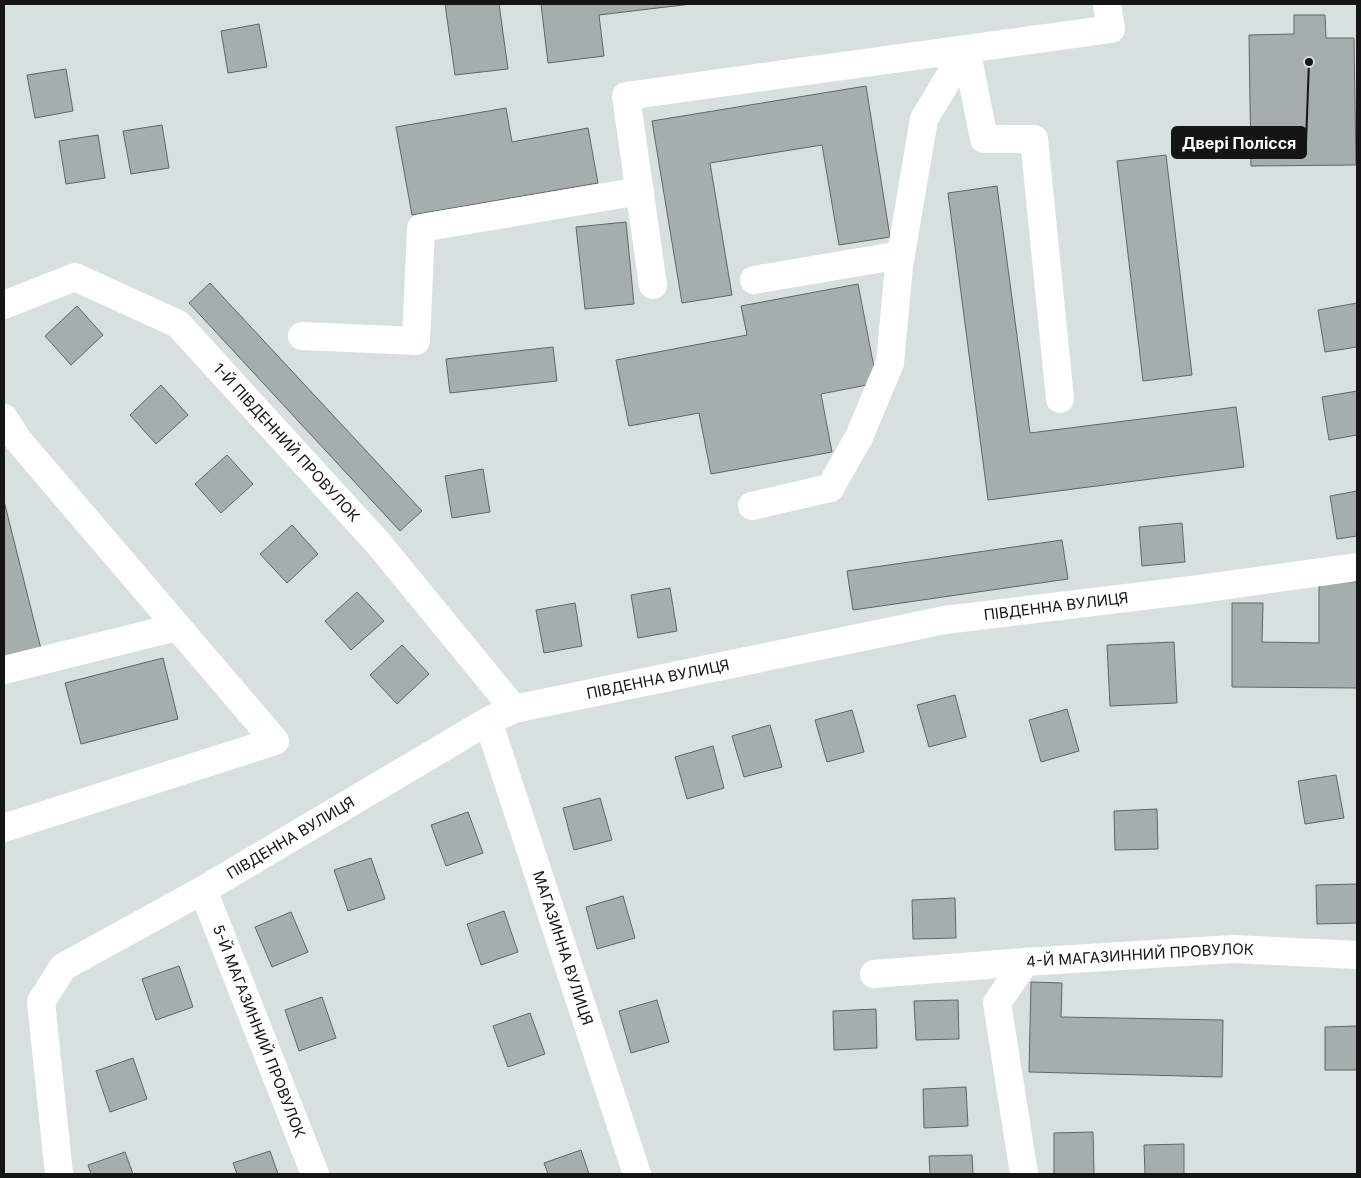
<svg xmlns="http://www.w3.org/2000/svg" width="1361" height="1178" font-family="Inter,sans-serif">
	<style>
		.building { fill: #a6aead; stroke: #5f6665 }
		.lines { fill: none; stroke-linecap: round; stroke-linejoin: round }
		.minor { stroke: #fff; stroke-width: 28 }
		.labels { text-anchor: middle; stroke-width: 4.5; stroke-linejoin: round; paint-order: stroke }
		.street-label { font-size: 15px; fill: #131615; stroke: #d8e0df }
		.leader { fill: none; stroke: #131615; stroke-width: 2 }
		.callout-dot { fill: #131615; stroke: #d8e0df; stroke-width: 2 }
		.callout { fill: #131615; stroke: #131615; stroke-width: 2 }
		.callout-label { font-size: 16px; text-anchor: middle; font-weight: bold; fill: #fff }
	</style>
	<rect width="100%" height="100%" fill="#d8e0df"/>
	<path class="building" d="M445 4H499L508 69 455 75Z
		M541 4H691L599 15 604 56 548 63Z
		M1294 15H1325L1326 38H1354L1356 165 1251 166 1249 35 1294 34Z
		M259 24 267 67 228 73 221 31Z
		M66 69 73 111 35 118 27 75Z
		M866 86 890 237 839 245 822 145 710 163 732 295 682 303 652 121Z
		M506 108 512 142 588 128 598 183 412 215 396 127Z
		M162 125 169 168 131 174 123 131Z
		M98 135 105 178 66 184 59 141Z
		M1166 155 1192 375 1143 381 1117 161Z
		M997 186 1030 433 1236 407 1244 467 988 500 948 193Z
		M626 222 634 304 585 309 576 227Z
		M210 283 422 511 400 531 189 303Z
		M858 284 877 383 821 394 832 452 711 474 699 413 629 426 616 360 747 335 741 306Z
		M1357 303V347L1325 352 1318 310Z
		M77 306 103 335 71 365 45 336Z
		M553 347 557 381 450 393 446 359Z
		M161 385 188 415 156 444 130 415Z
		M1357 391V435L1329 440 1322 397Z
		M227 455 253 484 221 513 195 484Z
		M483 469 490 512 452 518 445 476Z
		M1357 491V536L1337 539 1330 496Z
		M4 501 42 653 4 663Z
		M1182 523 1185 562 1142 566 1139 527Z
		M292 525 318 554 287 583 260 554Z
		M1062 540 1068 579 853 610 847 571Z
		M1319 581 1357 582V688L1232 687V603H1263L1262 642 1319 643Z
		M670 588 677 631 638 638 631 595Z
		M357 592 384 621 351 650 325 621Z
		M575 603 582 646 544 653 536 610Z
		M1174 642 1177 703 1110 706 1107 645Z
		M402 645 429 674 397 704 370 675Z
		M163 658 178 719 81 744 65 683Z
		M955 695 966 737 929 747 917 705Z
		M1067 709 1079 751 1041 762 1029 720Z
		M852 710 864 752 827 762 815 720Z
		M770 725 782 767 744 777 732 736Z
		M713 746 724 788 687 799 675 757Z
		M1336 775 1344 818 1305 824 1298 781Z
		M600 798 612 840 574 850 563 808Z
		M1157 809 1158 849 1115 850 1114 811Z
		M468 812 483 853 446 866 431 825Z
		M371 858 385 899 348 911 334 870Z
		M1357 884V923L1317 924 1316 885Z
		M623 896 635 938 597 949 586 907Z
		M955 898 956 938 913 939 912 900Z
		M504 911 518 952 481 965 467 924Z
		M291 912 308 952 272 967 255 927Z
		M179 966 193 1007 156 1020 142 979Z
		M1031 982 1062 983 1061 1017 1223 1020 1222 1077 1029 1072Z
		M322 997 336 1038 299 1051 285 1010Z
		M657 1000 669 1042 631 1053 619 1011Z
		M958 1000 959 1039 916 1040 914 1001Z
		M876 1009 877 1048 834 1050 833 1011Z
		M530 1013 545 1054 508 1067 493 1026Z
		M1357 1026V1070H1325V1027Z
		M133 1058 147 1099 110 1112 96 1071Z
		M966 1087 968 1126 924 1128 923 1089Z
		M1093 1132 1094 1174H1054V1133Z
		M1184 1144V1174H1145L1144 1145Z
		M581 1150 589 1174H548L544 1163Z
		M270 1151 278 1174H237L233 1163Z
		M125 1152 133 1174H91L88 1165Z
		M972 1155 973 1174H930L929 1156Z"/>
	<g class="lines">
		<g class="minor">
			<path d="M966 49 984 139H1034L1060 399"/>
			<path d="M754 280 901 255"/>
			<path d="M653 285 626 96 1111 29 1107 4"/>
			<path id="s1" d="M4 305 75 277 178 324 378 543 514 709"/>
			<path d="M302 336 416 341 421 228 640 191"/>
			<path d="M4 418 18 440 275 741 4 828"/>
			<path d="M752 506 830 488 859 437 890 363 899 266 924 119 966 49"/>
			<path d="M4 670 177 627"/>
			<path id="s2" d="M488 721 637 1174"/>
			<path id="s3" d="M203 890 315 1174"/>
			<path d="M874 974 1025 962"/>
			<path id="s4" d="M59 1174 41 1002 63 967 203 890 488 721 514 709 945 620 1192 590 1357 567"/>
			<path id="s5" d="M1024 1174 997 1003 1025 962 1233 949 1357 955"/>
		</g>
	</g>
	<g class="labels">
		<g class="street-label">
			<text dy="5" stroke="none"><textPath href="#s1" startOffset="350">1-Й ПІВДЕННИЙ ПРОВУЛОК</textPath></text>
			<text dy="5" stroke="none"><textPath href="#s4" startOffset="1286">ПІВДЕННА ВУЛИЦЯ</textPath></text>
			<text dy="5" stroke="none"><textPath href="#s4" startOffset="881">ПІВДЕННА ВУЛИЦЯ</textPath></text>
			<text dy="5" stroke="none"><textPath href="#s4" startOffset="476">ПІВДЕННА ВУЛИЦЯ</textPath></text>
			<text dy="5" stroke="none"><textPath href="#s2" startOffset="239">МАГАЗИННА ВУЛИЦЯ</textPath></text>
			<text dy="5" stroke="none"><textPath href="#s5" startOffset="338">4-Й МАГАЗИННИЙ ПРОВУЛОК</textPath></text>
			<text dy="5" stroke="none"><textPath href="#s3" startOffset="152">5-Й МАГАЗИННИЙ ПРОВУЛОК</textPath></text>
		</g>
	</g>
	<path class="leader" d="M1309 62L1306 143"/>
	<circle class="callout-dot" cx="1309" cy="62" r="5"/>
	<rect class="callout" x="1172" y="127" width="134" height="31" rx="5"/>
	<g class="callout-label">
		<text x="1239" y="149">Двері Полісся</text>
	</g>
	<rect width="1361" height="1178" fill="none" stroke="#131615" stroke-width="10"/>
</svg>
